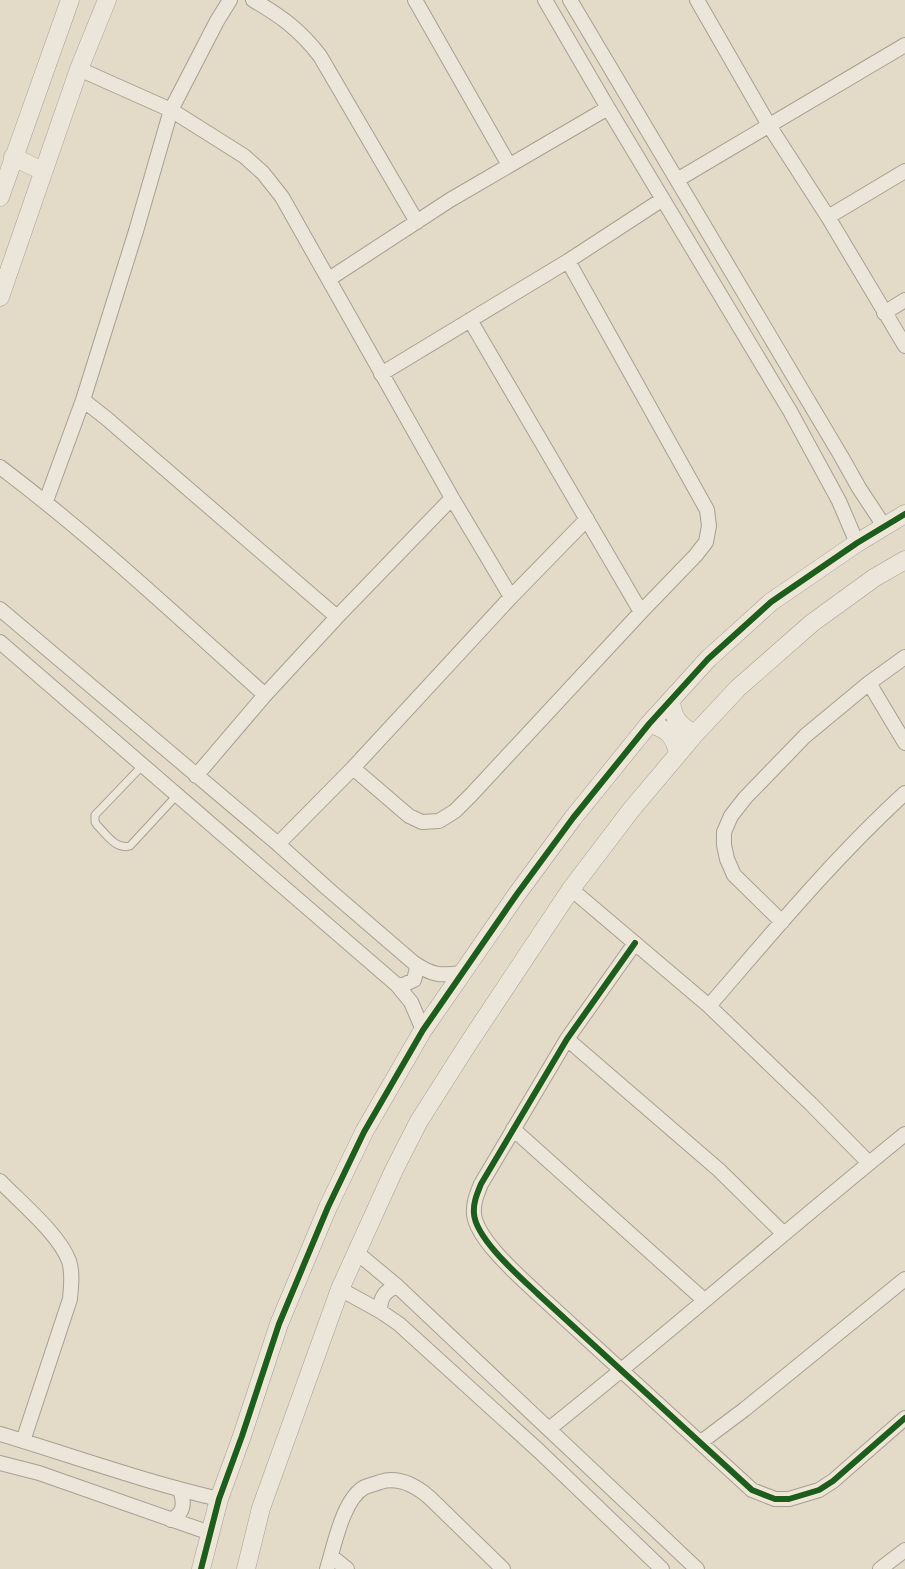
<svg xmlns="http://www.w3.org/2000/svg" width="905" height="1569" font-family="Merriweather,serif">
	<style>
		.lines { fill: none; stroke-linecap: round; stroke-linejoin: round }
		.service-casing { stroke: #a79f92; stroke-width: 9 }
		.minor-casing { stroke: #a79f92; stroke-width: 16 }
		.tertiary-casing { stroke: #a79f92; stroke-width: 19 }
		.service { stroke: #ebe5da; stroke-width: 7 }
		.minor { stroke: #ebe5da; stroke-width: 14 }
		.tertiary { stroke: #ebe5da; stroke-width: 18 }
		.cycleway-casing { stroke: #f6e8cd; stroke-width: 9 }
		.cycleway { stroke: #1b5e20; stroke-width: 6 }
	</style>
	<rect width="100%" height="100%" fill="#e3dac8"/>
	<g class="lines">
		<g class="service-casing">
			<path id="service" d="M143 765 95 815V822L97 825C106 834 116 850 130 846L178 794"/>
		</g>
		<g class="minor-casing">
			<path id="minor" d="M253 0C281 16 300 30 320 56L417 222
				M415 0 509 165
				M545 0 608 108 790 411 839 501 857 543
				M570 0 841 456 859 488 884 526
				M697 0 770 127 828 217 905 346
				M79 69 171 110 244 156 263 173 282 197 452 498 511 597
				M677 180 905 45
				M828 217 905 171
				M329 279 450 200 608 108
				M884 313 905 300
				M470 320 641 612
				M381 374 568 261 663 199
				M83 400 106 418 337 617
				M0 467C93 537 178 617 265 695
				M46 501 83 400 136 231 171 110 217 21 230 0
				M0 609 278 844 328 889 414 963C432 975 440 976 461 973
				M0 642 397 985 411 1002 423 1030
				M869 683 905 743
				M353 768 409 816 422 822 439 821 455 811 471 795 641 612 696 555 706 542 709 526 707 510 568 261
				M196 776 265 695 337 617 452 498
				M278 844 353 768 511 597 587 519
				M571 889 709 1006 811 1104 869 1163
				M782 922 734 875 727 859 724 845V832L731 816 745 798 805 736 869 683 905 657
				M635 943 567 1039 481 1184C477 1194 473 1203 474 1214 476 1239 520 1277 538 1294L752 1490 775 1499H789L819 1490 833 1481 905 1418
				M397 985H403L414 980 417 968 414 963
				M709 1006C772 933 834 858 905 793
				M567 1039 719 1170 784 1234
				M513 1129 704 1300
				M0 1181C20 1202 59 1234 69 1261 73 1273 71 1286 70 1299L23 1441
				M356 1252 397 1286 697 1569
				M340 1289 380 1311 399 1324 539 1451 662 1569
				M380 1311C380 1297 385 1291 397 1286
				M549 1429C669 1333 785 1231 905 1134
				M0 1434C73 1456 145 1482 219 1499
				M701 1442 745 1409 905 1279
				M0 1463 39 1473 210 1533
				M171 1520C184 1513 185 1504 180 1490
				M331 1556 347 1569
				M327 1569C334 1547 343 1498 365 1487 370 1485 375 1484 380 1482 398 1476 416 1486 429 1497L503 1569
				M880 1569 905 1550"/>
		</g>
		<g class="tertiary-casing">
			<path id="tertiary" d="M13 157 43 171
				M0 197 70 0
				M0 297 79 69 107 0
				M671 700C672 717 679 726 695 734
				M649 724C666 728 674 735 678 753
				M201 1569 219 1499 242 1436 279 1324 328 1207 364 1132 423 1030 517 894 573 818 649 724 708 659 771 602 857 543 905 514
				M246 1569 261 1508 340 1289 394 1170 419 1121 468 1044 571 889 631 810 695 734 738 688 812 623 874 578 905 560"/>
		</g>
		<use href="#service" class="service"/>
		<use href="#minor" class="minor"/>
		<use href="#tertiary" class="tertiary"/>
		<g class="cycleway-casing">
			<path id="cycleway" d="M635 943 567 1039 481 1184C477 1194 473 1203 474 1214 476 1239 520 1277 538 1294L752 1490 775 1499H789L819 1490 833 1481 905 1418
				M201 1569 219 1499 242 1436 279 1324 328 1207 364 1132 423 1030 517 894 573 818 649 724 708 659 771 602 857 543 905 514"/>
		</g>
		<use href="#cycleway" class="cycleway"/>
	</g>
</svg>
